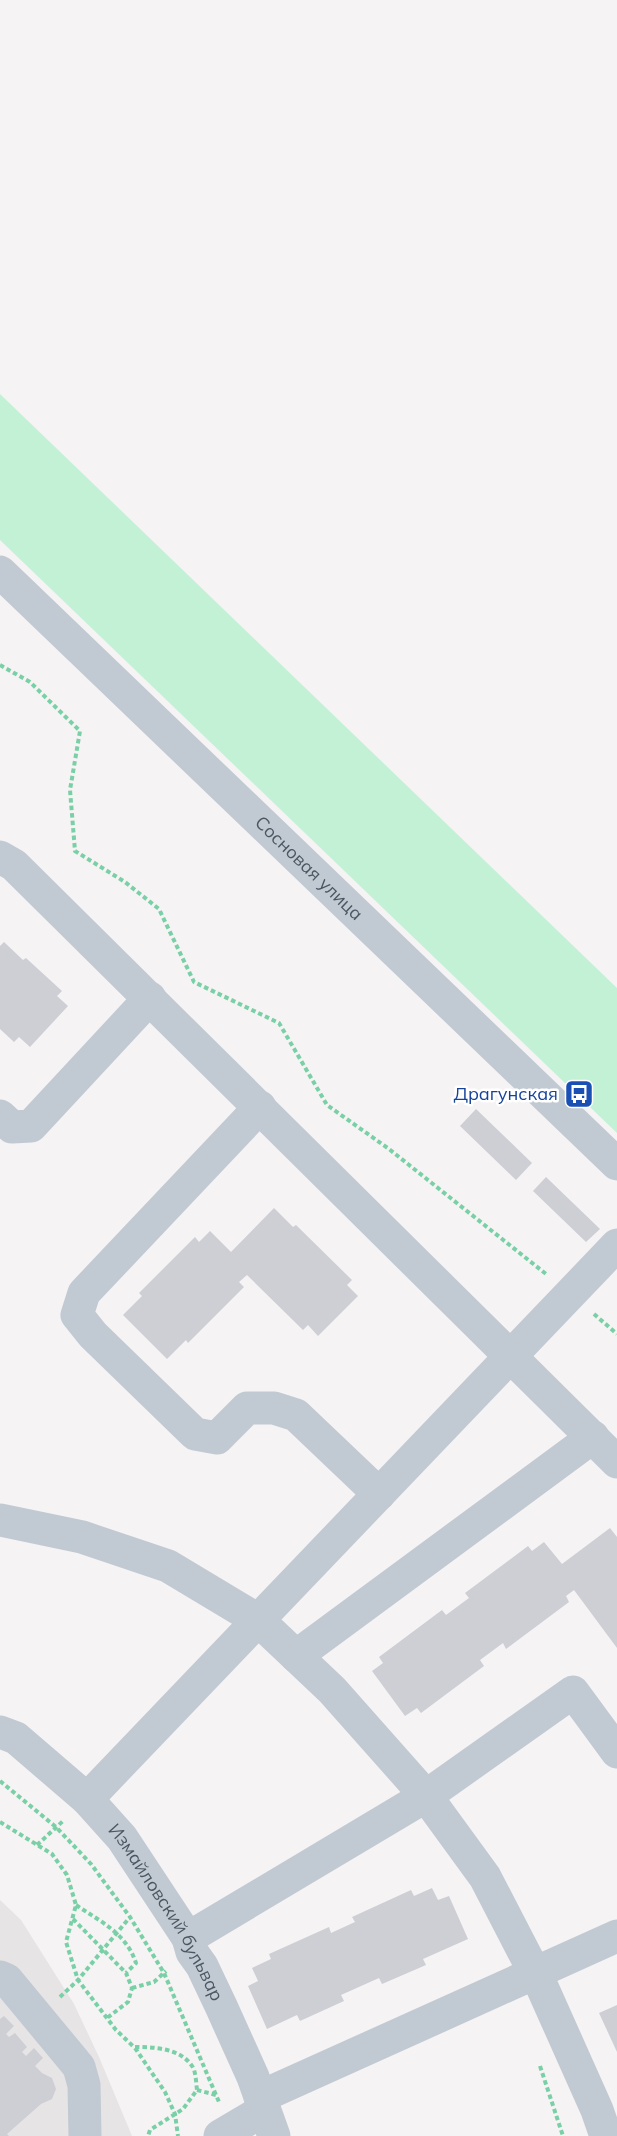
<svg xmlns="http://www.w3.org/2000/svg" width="617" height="2136" font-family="Mulish,sans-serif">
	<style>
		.education { fill: #e6e4e5 }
		.green { fill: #c3f1d5 }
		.building { fill: #cdcfd5 }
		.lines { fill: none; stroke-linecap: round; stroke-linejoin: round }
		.path { stroke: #7ad0a6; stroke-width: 4; stroke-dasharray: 4.5 3; stroke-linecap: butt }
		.minor { stroke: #c1cad2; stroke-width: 33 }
		.labels { text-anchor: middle; stroke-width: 5; stroke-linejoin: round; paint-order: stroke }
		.street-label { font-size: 18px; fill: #4a5661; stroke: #fff }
		.transit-label { font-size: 18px; fill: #164399; stroke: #fff; text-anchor: end }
	</style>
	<rect width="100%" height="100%" fill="#f5f3f3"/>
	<path class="education" d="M0 1900 21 1920 74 2004 99 2057 132 2136H0Z"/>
	<path class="green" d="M0 394 617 988V1133L0 540Z"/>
	<path class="building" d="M4 942 23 960 26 958 62 991 57 996 68 1006 30 1047 19 1037 14 1042 0 1029V946Z
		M476 1109 532 1163 516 1180 460 1126Z
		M546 1177 600 1229 586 1242 533 1191Z
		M274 1208 293 1227 296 1225 352 1280 347 1285 358 1296 318 1336 308 1325 303 1330 247 1275 239 1282 244 1287 188 1343 186 1340 167 1359 123 1315 142 1296 139 1293 195 1237 199 1242 210 1231 231 1252Z
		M610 1528 617 1537V1648L574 1590 566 1596 569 1602 506 1649 503 1643 480 1660 484 1666 421 1713 417 1708 405 1716 372 1671 383 1663 379 1657 442 1610 446 1615 469 1598 465 1593 528 1546 532 1551 544 1542 562 1564Z
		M432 1888 438 1900 449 1896 468 1939 423 1959 426 1965 382 1984 379 1978 341 1995 344 2001 300 2021 297 2015 267 2029 248 1986 258 1981 252 1968 271 1959 269 1954 329 1927 331 1933 355 1922 352 1917 411 1890 414 1896Z
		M617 2005V2052L599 2013Z
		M4 2016 14 2026 6 2034 9 2037 15 2033 27 2047 22 2052 26 2056 34 2048 43 2058 35 2066 42 2073 52 2078 56 2089 52 2099 41 2104 7 2134 9 2136H0V2019Z"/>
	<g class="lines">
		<path class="path" d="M0 665 30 682 80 731 70 790 75 851 125 882 159 909 194 982 279 1023 327 1105 389 1149 546 1274
			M594 1314 617 1334
			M0 1781 56 1827 91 1864 130 1917 164 1973 219 2102
			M0 1822 52 1854 67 1875 76 1905 66 1942 78 1980 116 2030 134 2047C154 2047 180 2048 192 2066 196 2071 196 2083 197 2090L183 2109 150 2130 148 2136
			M37 1845 63 1821
			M76 1905C101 1922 126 1933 136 1963L126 1973
			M73 1919 126 1973 132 1988 128 2002 107 2018
			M132 1988 154 1982 166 1971
			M60 1997 78 1980 130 1917
			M135 2048 165 2092 175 2114 178 2136
			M540 2066 563 2136
			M197 2090 216 2095"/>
		<g class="minor">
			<path id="s1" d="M0 572 617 1164"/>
			<path d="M0 857 14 865 617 1462"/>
			<path d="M260 1107 84 1293 77 1315 93 1335 195 1434 217 1438 247 1408H274L296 1415 379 1494"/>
			<path d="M0 1116 12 1127 31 1126 150 998"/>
			<path d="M0 1520 82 1537 168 1566 258 1620 332 1690 426 1796 485 1877 543 1989 597 2110 606 2136"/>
			<path d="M296 1656 593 1437"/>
			<path id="s2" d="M0 1732 16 1738 87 1799 122 1838 188 1938 192 1952 202 1966 221 2006 253 2077 274 2136"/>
			<path d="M87 1799 617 1245"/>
			<path d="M188 1938 426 1796 573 1692 617 1752"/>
			<path d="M0 1977 7 1980 79 2067 84 2085 85 2136"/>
			<path d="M260 2097 617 1936"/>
			<path d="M220 2136 264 2110"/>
		</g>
	</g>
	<defs>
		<g id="bus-square" transform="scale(1.5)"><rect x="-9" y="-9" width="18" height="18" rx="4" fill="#1a4fb4" stroke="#fff"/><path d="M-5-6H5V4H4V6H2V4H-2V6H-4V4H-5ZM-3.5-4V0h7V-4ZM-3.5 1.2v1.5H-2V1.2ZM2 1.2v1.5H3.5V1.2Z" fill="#fff"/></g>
	</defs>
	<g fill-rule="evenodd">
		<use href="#bus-square" x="579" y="1094"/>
	</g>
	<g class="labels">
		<g class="street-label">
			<text dy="6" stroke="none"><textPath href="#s1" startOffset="428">Сосновая улица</textPath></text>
			<text dy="6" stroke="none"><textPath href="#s2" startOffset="250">Измайловский бульвар</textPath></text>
		</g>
		<g class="transit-label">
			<text x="558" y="1100">Драгунская</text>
		</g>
	</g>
</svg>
